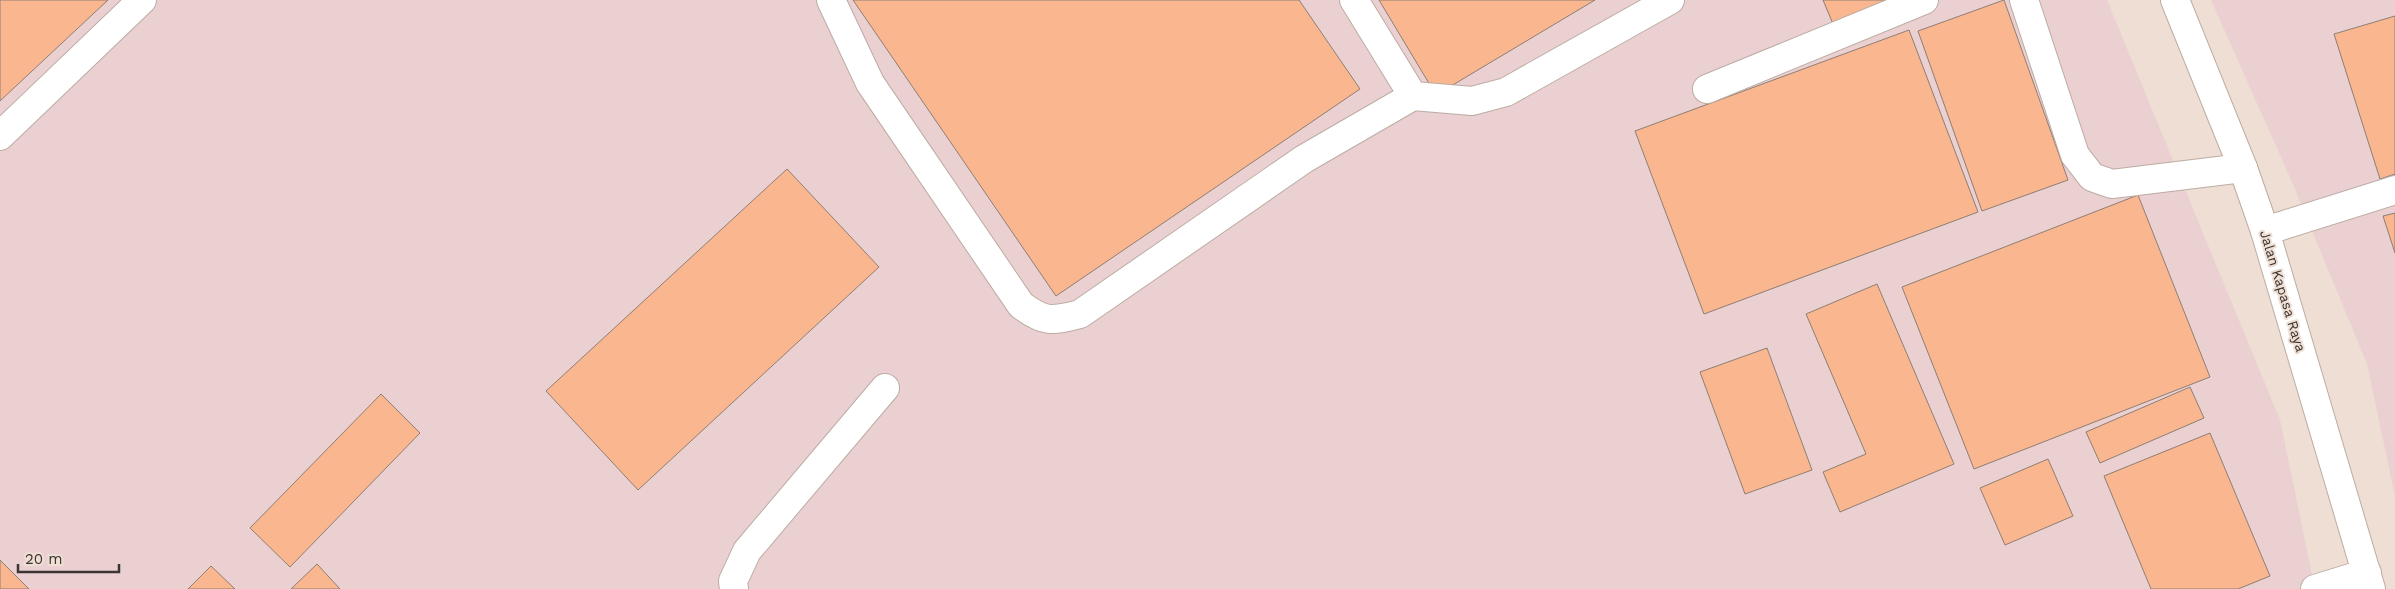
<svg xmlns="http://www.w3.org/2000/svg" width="2395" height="589" font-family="'Work Sans',sans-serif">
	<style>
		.industrial { fill: #ebd0d2 }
		.building { fill: #fab68e; stroke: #8d7e75 }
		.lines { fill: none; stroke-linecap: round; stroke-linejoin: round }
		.minor-casing { stroke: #bcaca3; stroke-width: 30 }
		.major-casing { stroke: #bcaca3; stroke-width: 30 }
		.minor { stroke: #fff; stroke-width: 28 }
		.major { stroke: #fff; stroke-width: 28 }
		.labels { text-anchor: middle; stroke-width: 4; stroke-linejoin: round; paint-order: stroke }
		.street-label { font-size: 14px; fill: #3b3431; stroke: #eeded4 }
	</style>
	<rect width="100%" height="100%" fill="#eeded4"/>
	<path class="industrial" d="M0 0H2107L2280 420 2315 589H0Z
		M2211 0H2395V496L2367 364 2292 182Z"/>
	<path class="building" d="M0 0H108L0 101Z
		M853 0H1299L1360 89 1056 296Z
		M1379 0H1595L1436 95Z
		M1823 0H1893L1833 24Z
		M2004 0 2068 180 1982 211 1918 31Z
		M2395 16V174L2380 179 2334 34Z
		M1909 30 1978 212 1704 314 1635 131Z
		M787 169 879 267 638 490 546 391Z
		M2138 195 2210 377 1974 469 1902 287Z
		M2395 213V253L2383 216Z
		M1877 284 1954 464 1840 512 1823 472 1866 454 1806 314Z
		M1767 348 1812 470 1745 494 1700 372Z
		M2190 387 2204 418 2100 463 2086 432Z
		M381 394 420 433 290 567 250 528Z
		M2210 433 2270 576 2238 589H2151L2104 476Z
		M2048 459 2073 516 2005 545 1980 488Z
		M0 560 29 589H0Z
		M317 564 340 589H291Z
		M211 566 235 589H188Z"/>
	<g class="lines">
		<g class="minor-casing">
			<path id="minor" d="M831 0 870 83 1021 305C1045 323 1052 321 1080 314L1304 159 1413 96 1354 0
				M2024 0 2075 155 2092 177 2112 184 2243 168
				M1707 89 1924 0
				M1413 96 1472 101 1506 92 1670 0
				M0 136 142 0
				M2265 231 2395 190
				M734 589 733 581 747 551 885 388
				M2315 589 2367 573"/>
		</g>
		<g class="major-casing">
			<path id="major" d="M2175 0 2243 168 2265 231 2371 589"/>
		</g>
		<use href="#minor" class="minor"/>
		<use href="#major" class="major"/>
	</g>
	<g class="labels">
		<g class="street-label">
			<text transform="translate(2283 291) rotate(73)" y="5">Jalan Kapasa Raya</text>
		</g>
	</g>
	<path d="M18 564v8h101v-8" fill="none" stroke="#3b3431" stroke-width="2.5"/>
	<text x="25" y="564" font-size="15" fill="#3b3431" stroke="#eeded4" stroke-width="4" paint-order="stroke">20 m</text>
</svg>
